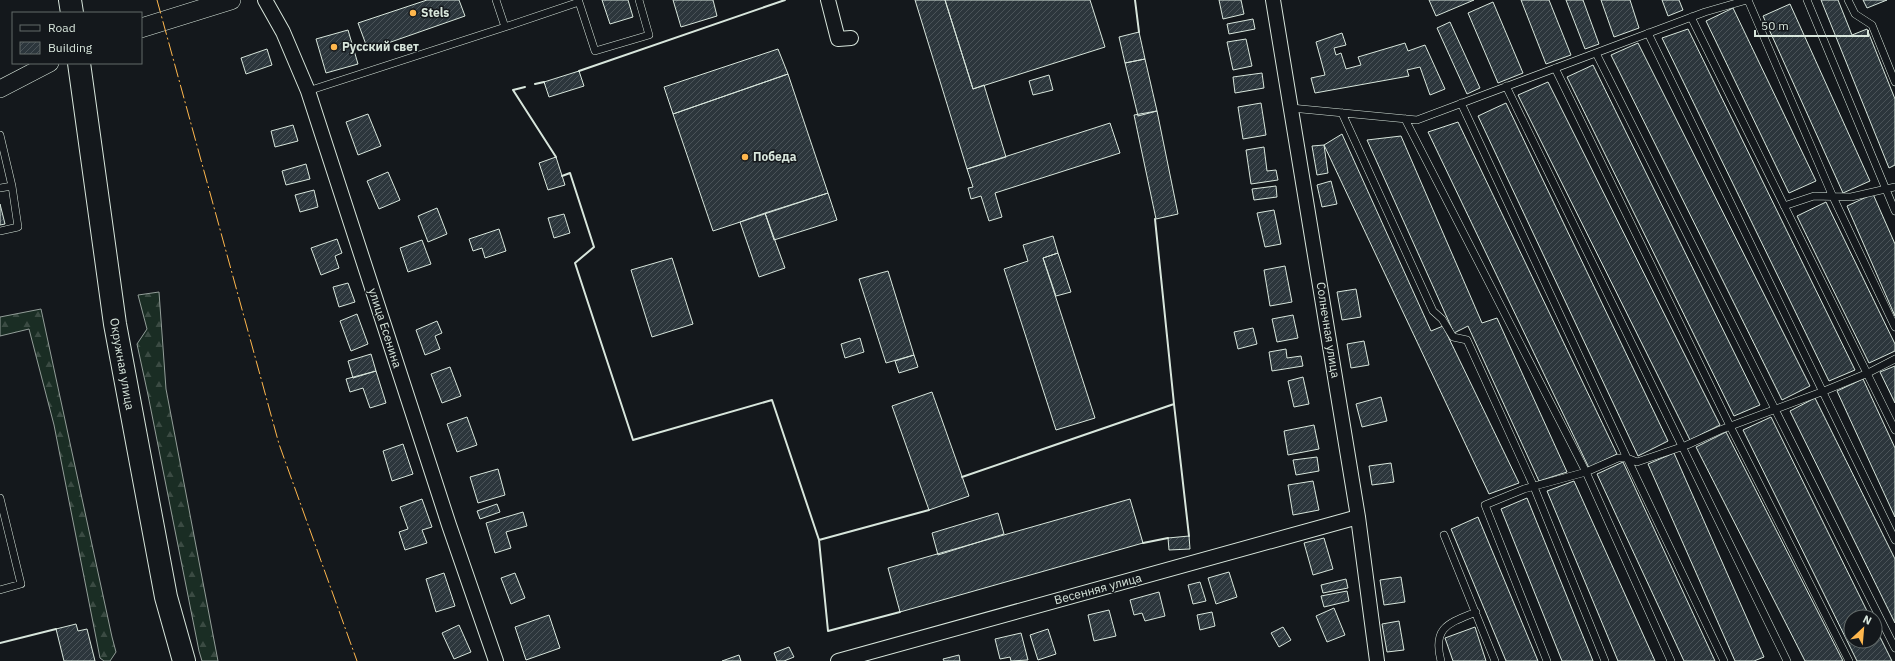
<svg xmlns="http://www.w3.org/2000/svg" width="1895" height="661" font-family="'IBM Plex Sans',sans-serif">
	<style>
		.forest { fill: url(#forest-firs); stroke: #939e99 }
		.building { fill: url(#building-hatch); stroke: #d8e6dc }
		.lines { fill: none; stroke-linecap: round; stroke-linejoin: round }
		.service-casing { stroke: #d8e6dc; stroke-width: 8 }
		.minor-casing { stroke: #d8e6dc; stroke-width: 16 }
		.tertiary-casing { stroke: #d8e6dc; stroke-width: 18 }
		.secondary-casing { stroke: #d8e6dc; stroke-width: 20 }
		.trunk-casing { stroke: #d8e6dc; stroke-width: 24 }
		.service { stroke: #14181c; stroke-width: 7 }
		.minor { stroke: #14181c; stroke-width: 14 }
		.tertiary { stroke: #14181c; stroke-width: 17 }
		.secondary { stroke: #14181c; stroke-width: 19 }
		.trunk { stroke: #14181c; stroke-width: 22 }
		.wall { stroke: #d8e6dc; stroke-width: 2 }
		.power { stroke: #ffb74d; stroke-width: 1; stroke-dasharray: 14 3 2 3; stroke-linecap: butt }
		.poi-dot { fill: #ffb74d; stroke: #14181c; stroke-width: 1.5 }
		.labels { text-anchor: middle; stroke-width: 3; stroke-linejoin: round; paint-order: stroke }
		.poi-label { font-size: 12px; font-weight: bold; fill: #d8e6dc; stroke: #14181c; text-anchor: start }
		.street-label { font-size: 12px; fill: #d8e6dc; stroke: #14181c }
	</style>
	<defs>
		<pattern id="forest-firs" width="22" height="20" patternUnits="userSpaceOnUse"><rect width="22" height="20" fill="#1a2d24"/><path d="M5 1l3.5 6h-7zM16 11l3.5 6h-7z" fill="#3b4b43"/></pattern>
		<pattern id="building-hatch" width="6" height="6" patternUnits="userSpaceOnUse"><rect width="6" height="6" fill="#2c363c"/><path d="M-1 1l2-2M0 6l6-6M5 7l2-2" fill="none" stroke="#4a5358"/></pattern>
	</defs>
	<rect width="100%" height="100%" fill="#14181c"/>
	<path class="forest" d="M159 292 166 389 218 661H202L199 651 148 395 137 344 147 329 138 295Z
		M41 309 112 637 116 652 110 661H104L100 658 54 425 29 329 0 336V317Z"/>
	<path class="building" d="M427 0H459L465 16 368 50 358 23Z
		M602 0H628L633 17 610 24Z
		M673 0H713L717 16 681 27Z
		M915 0H945L973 89 984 85 1006 157 967 169Z
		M945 0H1090L1105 47 973 89Z
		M1219 0H1241L1244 14 1223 19Z
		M1429 0H1474L1436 16Z
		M1521 0H1549L1571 55 1546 64Z
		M1566 0H1583L1599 44 1585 49Z
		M1601 0H1630L1639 28 1614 37Z
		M1662 0H1679L1683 10 1668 16Z
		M1821 0H1838L1852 35 1867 29 1895 99V165L1889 168Z
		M1863 0H1887L1867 8Z
		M1493 2 1523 73 1498 83 1468 13Z
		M1790 4 1870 181 1843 193 1763 16Z
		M1733 8 1816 181 1789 193 1706 21Z
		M1253 19 1255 29 1229 34 1227 24Z
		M1450 22 1480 88 1467 94 1437 28Z
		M1688 29 1855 370 1829 381 1662 38Z
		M348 30 358 64 326 73 316 39Z
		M1139 32 1145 59 1125 63 1119 37Z
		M1342 33 1346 45 1334 48 1336 55 1341 53 1346 69 1361 65 1358 57 1405 43 1408 51 1425 45 1445 89 1430 95 1420 67 1407 70 1409 76 1315 93 1311 78 1325 75 1316 42Z
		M1246 39 1252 66 1233 70 1227 42Z
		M1638 43 1810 386 1782 400 1611 55Z
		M267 49 272 65 246 74 241 58Z
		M778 49 788 74 673 114 664 87Z
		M1145 59 1157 111 1138 116 1125 63Z
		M1593 65 1760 405 1734 416 1567 77Z
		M579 71 584 86 549 97 544 82Z
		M1262 73 1264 88 1235 93 1233 77Z
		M788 74 828 193 713 231 673 114Z
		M1049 75 1053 90 1033 95 1029 81Z
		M1548 82 1720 425 1690 440 1518 95Z
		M1261 103 1266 135 1243 139 1238 107Z
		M1506 103 1668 441 1638 456 1478 116Z
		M1157 111 1178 214 1156 219 1134 115Z
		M368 114 381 146 358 155 346 122Z
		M1458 122 1617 454 1589 468 1428 132Z
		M1110 123 1120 153 995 193 1002 217 989 221 981 196 971 199 968 188 973 187 967 169Z
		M293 125 298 141 275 147 271 131Z
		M1342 134 1431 331 1443 326 1519 483 1489 494 1324 145Z
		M1401 136 1482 323 1497 318 1567 472 1539 481 1468 326 1454 333 1367 140Z
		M1324 145 1328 173 1317 175 1312 146Z
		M1264 147 1267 171 1276 170 1278 180 1251 184 1246 150Z
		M556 157 565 185 548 190 539 163Z
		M306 164 310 179 286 185 282 171Z
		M388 172 400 200 379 209 367 181Z
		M1331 181 1337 204 1322 207 1317 185Z
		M1276 186 1277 197 1254 200 1252 189Z
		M314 190 318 207 300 212 295 195Z
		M828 193 837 220 774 240 765 213Z
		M1873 194 1895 244V316L1847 206Z
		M1826 202 1895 344V351L1869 363 1797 216Z
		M0 204 5 224 0 225Z
		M437 208 447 234 428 242 418 216Z
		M1274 210 1281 244 1265 247 1257 213Z
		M765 213 785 268 759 277 740 222Z
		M564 214 570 233 554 238 548 218Z
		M499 229 506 251 485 258 482 248 473 251 469 239Z
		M1053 236 1058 253 1043 258 1095 418 1056 430 1004 269 1028 261 1023 245Z
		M337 239 342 253 335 256 339 268 321 275 311 248Z
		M422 240 431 264 408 272 400 248Z
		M1058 253 1071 292 1056 296 1043 258Z
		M672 258 693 324 652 337 631 270Z
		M1285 266 1292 302 1270 306 1264 270Z
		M888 271 914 355 886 363 859 279Z
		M348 283 355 302 339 307 333 287Z
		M1356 289 1361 317 1342 320 1337 292Z
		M357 314 368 344 351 351 340 321Z
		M1293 315 1298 338 1277 342 1272 319Z
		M437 321 442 333 435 336 440 349 425 355 416 330Z
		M1253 328 1257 344 1238 349 1234 332Z
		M860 338 864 352 845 358 841 344Z
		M1364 341 1369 365 1351 368 1347 344Z
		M1286 349 1287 358 1301 356 1303 366 1272 371 1269 352Z
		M371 354 376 371 353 378 348 361Z
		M914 355 918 367 899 373 895 361Z
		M1895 366V403L1880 372Z
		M450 367 461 396 442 403 431 374Z
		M376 371 386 403 370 408 363 388 350 392 346 379Z
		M1303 377 1309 404 1294 407 1288 381Z
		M1863 379 1895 448V517L1837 391Z
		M932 392 969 496 929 510 892 406Z
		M1381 397 1387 421 1362 427 1356 404Z
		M1815 398 1895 559V623L1790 411Z
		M467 417 477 445 457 452 447 424Z
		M1771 417 1870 617H1851V641H1875V627L1892 661H1857L1743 430Z
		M1314 425 1319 449 1288 455 1284 431Z
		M1726 432 1843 661H1805L1696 447Z
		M403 444 413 474 392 481 383 451Z
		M1674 453 1764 657 1754 661H1735L1648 464Z
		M1317 457 1319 471 1296 475 1293 460Z
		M1623 462 1715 661H1684L1597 474Z
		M1391 463 1394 482 1372 485 1369 466Z
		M498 469 505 495 478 503 470 477Z
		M1313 481 1319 510 1293 515 1288 485Z
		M1574 481 1655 661H1618L1547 491Z
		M1527 498 1593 661H1562L1501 509Z
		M422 499 432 527 422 530 427 543 405 550 399 532 408 529 400 507Z
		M1130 499 1143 543 900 612 888 568Z
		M497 504 500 512 480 519 477 511Z
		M523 512 527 526 506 532 511 548 495 553 486 523Z
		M998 513 1004 534 938 555 932 533Z
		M1478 517 1538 661H1506L1451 529Z
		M1189 536 1190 549 1169 550 1168 538Z
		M1324 538 1333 569 1313 575 1304 543Z
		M1229 572 1237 597 1216 604 1208 578Z
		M444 573 455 606 436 612 426 579Z
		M515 573 525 598 511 604 501 578Z
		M1401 577 1405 602 1384 605 1380 580Z
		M1346 579 1348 588 1323 593 1321 585Z
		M1200 582 1206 601 1193 604 1188 585Z
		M1347 591 1349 601 1324 607 1321 596Z
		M1159 592 1165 616 1145 621 1142 613 1134 615 1130 600Z
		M1334 608 1345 635 1327 642 1316 616Z
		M1109 610 1116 636 1094 641 1088 615Z
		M1212 612 1215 626 1200 630 1197 615Z
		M549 615 560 648 526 660 515 627Z
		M1399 621 1404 650 1387 652 1382 624Z
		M76 624 78 631 87 629 95 661H64L56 629Z
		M459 625 471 652 454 659 442 633Z
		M1283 627 1291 640 1279 647 1271 633Z
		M1475 627 1486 661H1453L1445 638Z
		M1048 629 1056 654 1038 660 1030 635Z
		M1021 633 1028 660 1011 661 1010 657 1000 659 995 639Z
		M789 647 794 657 784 661H777L774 653Z
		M739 655 741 661H722Z
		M959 655 960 661H944L943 659Z"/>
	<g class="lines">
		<g class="service-casing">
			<path id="service" d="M1748 0 1833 197 1895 327
				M1807 0 1895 211
				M1848 0 1855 14 1872 25 1895 82
				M1691 17 1895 430
				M505 27 579 2 595 51 649 35 639 0
				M1648 33 1895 540
				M1596 53 1895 648
				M1555 68 1730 426 1849 661
				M1506 86 1787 661
				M308 91 505 27 496 0
				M1461 103 1627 458 1724 661
				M1291 108 1417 120 1705 12 1747 0
				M1342 113 1433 311 1442 319 1453 337 1467 340 1534 487 1605 661
				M1405 119 1586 472 1671 661
				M0 135 12 186 18 227 0 231
				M0 188 12 186
				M1784 206 1814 196 1851 197 1895 187
				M0 498 21 584 0 590
				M1444 535 1495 661
				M1441 661C1432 627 1449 623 1476 612
				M1547 661 1485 505 1524 489 1586 472 1618 458H1627L1637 462 1687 445 1720 430 1824 391 1868 373 1895 359"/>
		</g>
		<g class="minor-casing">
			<path id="minor" d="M265 0 283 32 308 91 449 525 496 661
				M828 0 838 39 851 38
				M1273 0 1358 517 1377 661
				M838 661 1358 517"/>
		</g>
		<g class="tertiary-casing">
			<path id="tertiary" d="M0 89 50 63"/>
		</g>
		<g class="secondary-casing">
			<path id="secondary" d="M141 28 231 0"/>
		</g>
		<g class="trunk-casing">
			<path id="trunk" d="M70 0 72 13
				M79 63 115 324 166 597 184 661"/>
		</g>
		<use href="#service" class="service"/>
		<use href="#minor" class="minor"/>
		<use href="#tertiary" class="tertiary"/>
		<use href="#secondary" class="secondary"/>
		<use href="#trunk" class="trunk"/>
		<path class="wall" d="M1135 0 1139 32
			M579 71 785 0
			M535 84 544 82
			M525 87 513 90 556 157
			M562 176 570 173 594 247 575 263 633 440 772 400 819 540 929 510
			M1155 219 1174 404
			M962 477 1174 404 1189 536
			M819 540 828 631 900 612
			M1143 543 1168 538
			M0 643 56 629"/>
		<path class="power" d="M157 0 279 444 357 661"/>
	</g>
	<g class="poi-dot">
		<circle cx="413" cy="13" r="4"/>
		<circle cx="334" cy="47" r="4"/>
		<circle cx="745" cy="157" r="4"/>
	</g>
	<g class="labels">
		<g class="poi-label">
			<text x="421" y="17">Stels</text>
			<text x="342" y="51">Русский свет</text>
			<text x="753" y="161">Победа</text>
		</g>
		<g class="street-label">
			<text transform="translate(385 328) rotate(72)" y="4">улица Есенина</text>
			<text transform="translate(1328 330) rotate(81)" y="4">Солнечная улица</text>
			<text transform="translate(122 364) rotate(80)" y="4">Окружная улица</text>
			<text transform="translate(1098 589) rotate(-15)" y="4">Весенняя улица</text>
		</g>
	</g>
	<rect x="12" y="12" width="130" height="52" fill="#14181c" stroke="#626a69"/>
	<rect x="20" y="25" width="20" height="6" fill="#14181c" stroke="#626a69"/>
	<text x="48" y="32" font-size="12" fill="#d8e6dc">Road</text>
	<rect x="20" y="42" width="20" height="12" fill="url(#building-hatch)" stroke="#626a69"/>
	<text x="48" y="52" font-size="12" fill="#d8e6dc">Building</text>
	<g transform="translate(1863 629) rotate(26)"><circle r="19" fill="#14181c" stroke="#626a69"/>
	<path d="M0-3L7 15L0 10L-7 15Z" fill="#ffb74d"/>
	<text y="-6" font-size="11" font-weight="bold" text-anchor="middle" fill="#d8e6dc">N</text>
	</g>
	<path d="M1755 30v6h113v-6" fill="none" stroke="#d8e6dc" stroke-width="2"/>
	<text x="1761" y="30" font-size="12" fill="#d8e6dc" stroke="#14181c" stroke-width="3" paint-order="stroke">50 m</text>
</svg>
